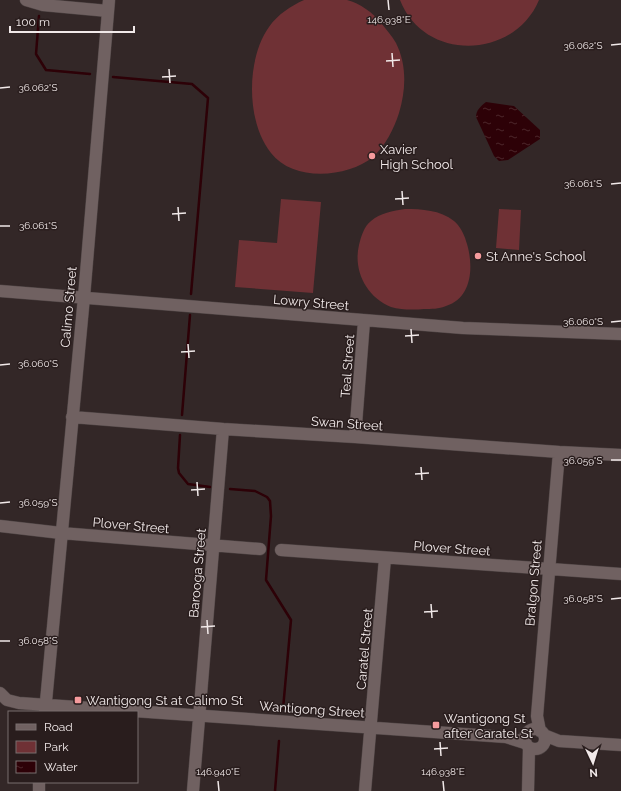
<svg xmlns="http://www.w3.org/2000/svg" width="621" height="791" font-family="Raleway,sans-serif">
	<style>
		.green { fill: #6f3135 }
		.water { fill: url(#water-ripples) }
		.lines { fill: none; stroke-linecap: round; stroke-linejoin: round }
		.stream { stroke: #2d0107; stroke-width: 2.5 }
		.minor-casing { stroke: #4e4444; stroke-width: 13 }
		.minor { stroke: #706161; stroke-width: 12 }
		.ticks { fill: none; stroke: #f1e9e9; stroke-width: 1.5 }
		.poi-dot { fill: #f59b9d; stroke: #291d1d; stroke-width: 1.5 }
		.labels { text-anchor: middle; stroke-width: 3; stroke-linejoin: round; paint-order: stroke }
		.poi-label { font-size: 13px; fill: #f1e9e9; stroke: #291d1d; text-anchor: start }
		.street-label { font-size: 13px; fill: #f1e9e9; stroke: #291d1d }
		.ticks-label { font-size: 10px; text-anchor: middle; fill: #f1e9e9; stroke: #291d1d; stroke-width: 3; stroke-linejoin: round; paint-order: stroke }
	</style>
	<defs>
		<pattern id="water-ripples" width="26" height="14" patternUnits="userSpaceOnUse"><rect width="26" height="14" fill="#2d0107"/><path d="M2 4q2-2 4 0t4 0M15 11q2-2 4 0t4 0" fill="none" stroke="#4c262b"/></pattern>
	</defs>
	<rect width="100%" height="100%" fill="#332727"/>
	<path class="green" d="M304 0C318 0 334 0 347 0 360 3 373 13 381 23 386 29 392 36 396 43 407 65 406 90 399 113 394 129 385 146 373 157 347 178 293 182 271 153 246 122 246 59 269 27 278 14 291 6 304 0Z
		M400 0H539C514 60 424 62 400 0Z
		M281 199 321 202 313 293 235 287 239 240 277 243Z
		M405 209C422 209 440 210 454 221 460 226 464 234 466 241 474 264 473 298 446 306 439 309 431 309 424 309 414 310 401 310 391 307 366 297 353 270 359 245 361 237 364 226 371 221 380 213 393 211 405 209Z
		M499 209 521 210 519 250 496 248Z"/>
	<path class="water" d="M486 102 514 106 540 130V139L508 160 499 161 494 156 476 117C476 110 481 106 486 102Z"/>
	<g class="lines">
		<path class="stream" d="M39 16 36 54 46 70 90 74
			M113 77 192 84 208 98 191 294
			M182 415 190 315
			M180 435 178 468 179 473 188 484 210 487
			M230 489 255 491 267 497 270 501 271 516 266 580 291 620 283 709
			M275 791 279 741"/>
		<g class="minor-casing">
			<path id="minor" d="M26 0 43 5 108 11
				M0 291 463 328 621 334
				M72 417 223 429 355 437 559 452 621 455
				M355 437 364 321
				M0 526 61 533 260 549
				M281 550 621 574
				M0 693 7 700 19 703 506 737 525 743
				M45 712 84 297 109 0
				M525 739a10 10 0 1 1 20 0a10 10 0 1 1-20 0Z
				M540 731 537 716 559 452
				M544 735 559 741 621 745
				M39 791V782
				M193 791 223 429
				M365 791 385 558
				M528 791 529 748"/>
		</g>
		<use href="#minor" class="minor"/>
	</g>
	<path class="ticks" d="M388 0 389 10M611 45 621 44M392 53 393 67M386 61 400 60M169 69 170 83M162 77 176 76M0 88 10 87M611 184 621 183M402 191 403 205M395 199 409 198M178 207 179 221M172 214 186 213M0 226H10M611 322 621 321M411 329 412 343M405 336 419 335M188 344 189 358M181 352 195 351M0 365 10 364M611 460H621M421 467 422 480M415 474 429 473M197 482 198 496M191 490 205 489M0 503 10 502M611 599 621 598M431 604 432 618M424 612 438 611M207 620 208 634M201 627 215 626M0 641H10M440 742 441 756M434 749 448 748M218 781 219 791M443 781 444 791"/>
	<g class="poi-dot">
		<circle cx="372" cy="156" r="4"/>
		<circle cx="478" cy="256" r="4"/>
		<rect x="74" y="696" width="8" height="8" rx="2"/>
		<rect x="432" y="721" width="8" height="8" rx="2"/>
	</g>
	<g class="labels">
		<g class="poi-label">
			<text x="380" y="154">Xavier<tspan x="380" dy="15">High School</tspan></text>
			<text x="486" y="261">St Anne's School</text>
			<text x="86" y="705">Wantigong St at Calimo St</text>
			<text x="444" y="723">Wantigong St<tspan x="444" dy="15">after Caratel St</tspan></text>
		</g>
		<g class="street-label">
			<text transform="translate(311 302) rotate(5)" y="5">Lowry Street</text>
			<text transform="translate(68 307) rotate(-85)" y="5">Calimo Street</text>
			<text transform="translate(347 366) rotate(-86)" y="5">Teal Street</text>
			<text transform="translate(347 423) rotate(4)" y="5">Swan Street</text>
			<text transform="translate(131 525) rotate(5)" y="5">Plover Street</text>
			<text transform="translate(452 548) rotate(4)" y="5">Plover Street</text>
			<text transform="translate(197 573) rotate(-85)" y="5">Barooga Street</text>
			<text transform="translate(533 583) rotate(-85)" y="5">Bralgon Street</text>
			<text transform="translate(364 649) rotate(-85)" y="5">Caratel Street</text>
			<text transform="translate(312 709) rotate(4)" y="5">Wantigong Street</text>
		</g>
	</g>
	<g class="ticks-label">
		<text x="389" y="23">146.938°E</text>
		<text x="583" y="49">36.062°S</text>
		<text x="38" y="91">36.062°S</text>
		<text x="583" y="187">36.061°S</text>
		<text x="38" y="229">36.061°S</text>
		<text x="583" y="325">36.060°S</text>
		<text x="38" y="367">36.060°S</text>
		<text x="583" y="464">36.059°S</text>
		<text x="38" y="506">36.059°S</text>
		<text x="583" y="602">36.058°S</text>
		<text x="38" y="644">36.058°S</text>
		<text x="218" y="775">146.940°E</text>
		<text x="443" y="775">146.938°E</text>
	</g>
	<rect x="8" y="711" width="130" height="72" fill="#291d1d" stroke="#796f6f"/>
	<rect x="16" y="724" width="20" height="6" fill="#706161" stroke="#796f6f"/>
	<text x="44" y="731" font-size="12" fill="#f1e9e9">Road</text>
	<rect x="16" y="741" width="20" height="12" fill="#6f3135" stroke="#796f6f"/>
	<text x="44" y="751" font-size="12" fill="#f1e9e9">Park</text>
	<rect x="16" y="761" width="20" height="12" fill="url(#water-ripples)" stroke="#796f6f"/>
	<text x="44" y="771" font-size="12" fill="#f1e9e9">Water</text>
	<g transform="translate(593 763) rotate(176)" stroke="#291d1d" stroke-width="3" paint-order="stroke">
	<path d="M0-3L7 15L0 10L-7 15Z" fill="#f1e9e9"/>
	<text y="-6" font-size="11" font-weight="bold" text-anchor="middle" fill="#f1e9e9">N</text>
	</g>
	<path d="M10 26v6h124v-6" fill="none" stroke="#f1e9e9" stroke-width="2"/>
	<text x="16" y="26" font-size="12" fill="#f1e9e9" stroke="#291d1d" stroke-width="3" paint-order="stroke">100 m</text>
</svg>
